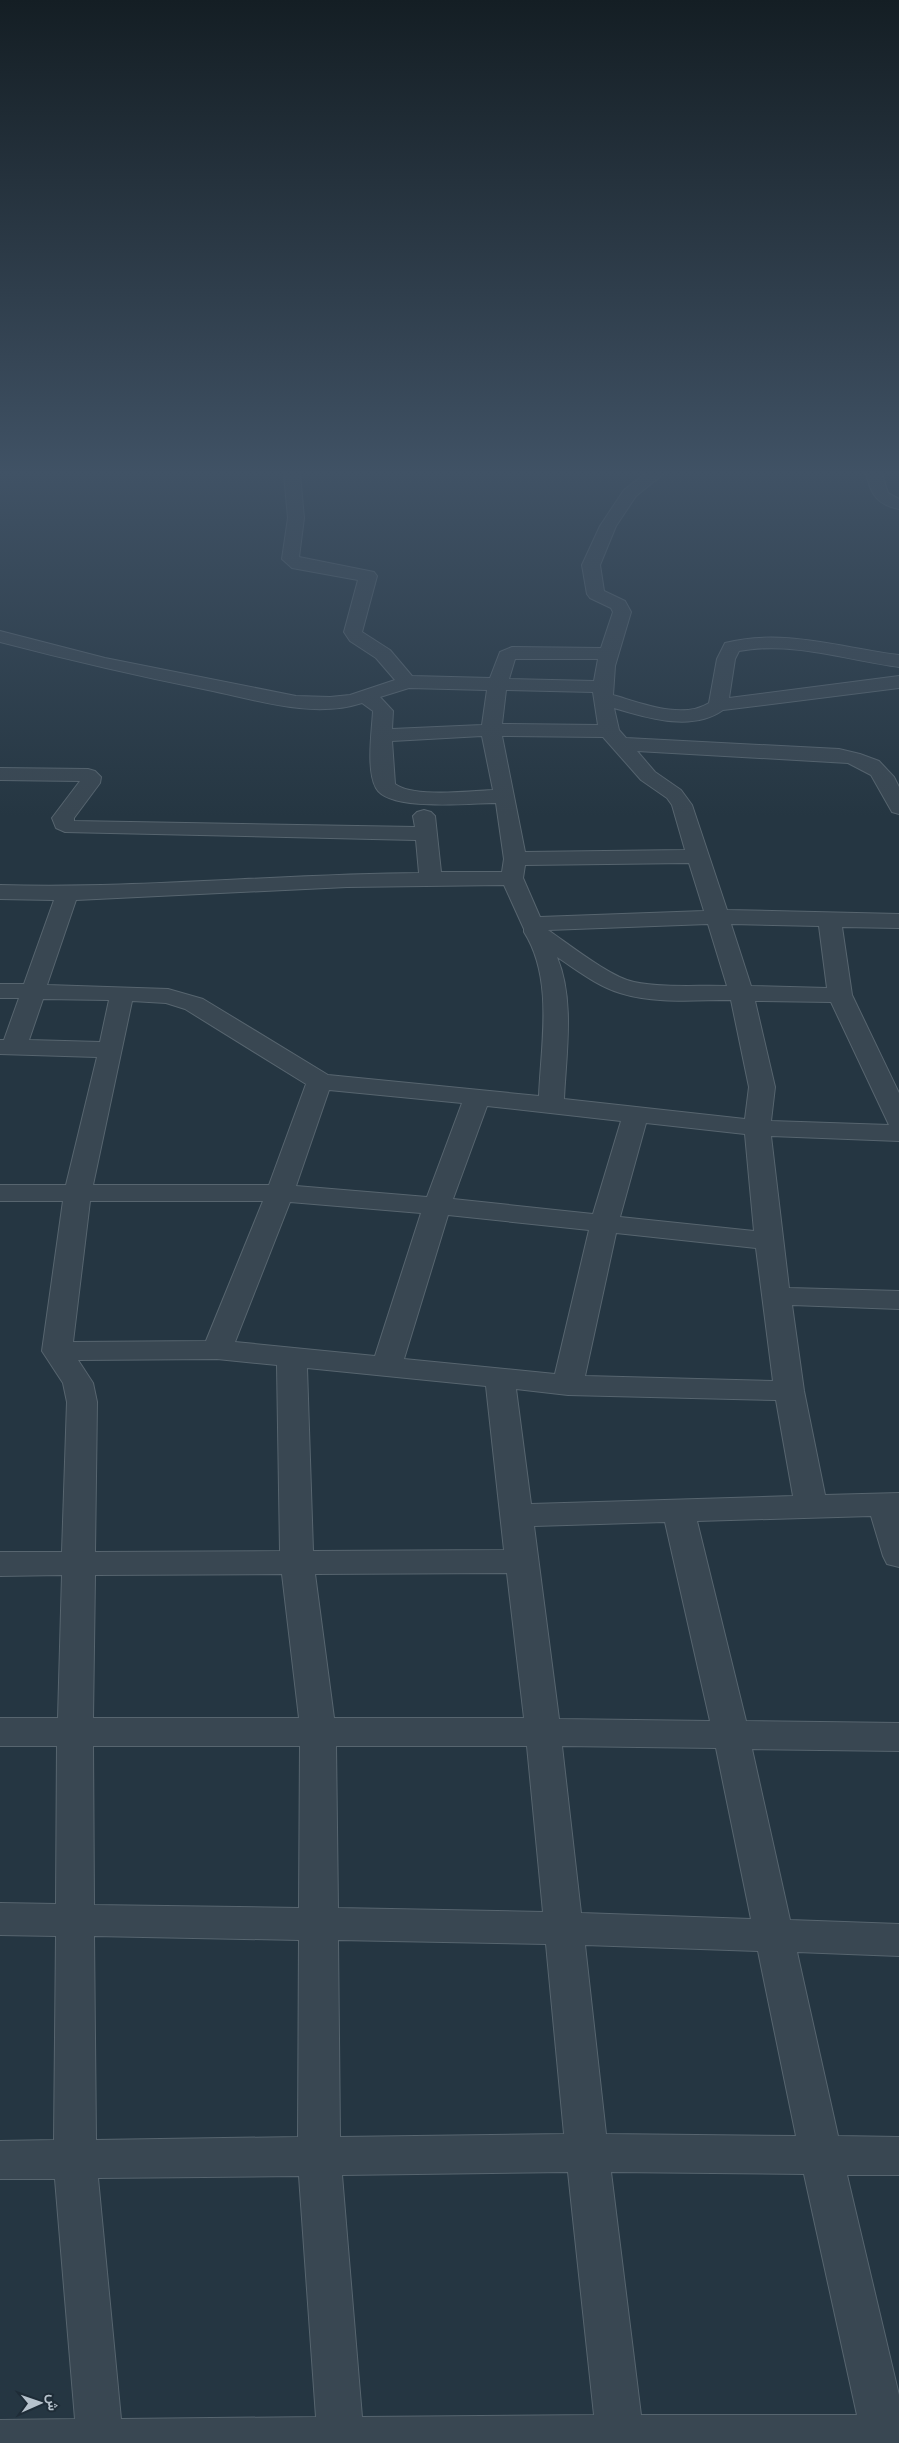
<svg xmlns="http://www.w3.org/2000/svg" width="899" height="2443" font-family="'Open Sans',Vazirmatn,sans-serif">
	<style>
		.lines { fill: none; stroke-linecap: round; stroke-linejoin: round }
		.minor-casing { stroke: #57656f; stroke-width: 2 }
		.minor { fill: #394752; fill-rule: evenodd }
	</style>
	<rect width="100%" height="100%" fill="#253642"/>
	<g class="lines">
		<g class="minor-casing">
			<path id="minor" d="M284 474H300L304 518 299 557 374 572 377 576 362 632 390 650 412 676 490 678 500 652 512 647 601 648 613 612 611 608 590 598 587 594 582 565 600 526 624 490 645 474H663L636 496 616 526 600 565 604 591 625 601 631 612 615 666 613 695C641 703 682 720 709 703L717 659 725 643C784 628 841 648 899 655V667C846 660 793 641 739 651L735 659 729 698 899 676V688L723 710C692 732 648 718 614 708L619 730 626 738 839 749 860 754 879 761 894 777 899 787V814L892 812 871 775 848 763 637 751 655 772 681 790 692 805 727 910 899 914V928L842 927 852 995 899 1093V1141L771 1136 789 1288 899 1291V1309L792 1305 804 1391 825 1495 899 1493V1567L887 1564 883 1556 871 1516 697 1521 746 1721 899 1723V1751L752 1749 790 1920 899 1924V1956L797 1952 838 2136 899 2137V2175H847L899 2395V2443H0V2420L75 2419 55 2179H0V2141L54 2140 56 1936 0 1935V1903L56 1904 57 1746H0V1718H58L62 1575 0 1576V1552H62L67 1402 63 1383 42 1351 63 1201H0V1185H66L97 1057 0 1054V1040H4L19 998H0V984H24L54 900 0 899V885C140 889 279 874 419 873L416 840 65 832 56 828 52 818 80 781 0 780V768L88 769 95 771 101 777 100 783 74 818V821L415 827 413 816 417 812 424 810 431 812 435 816 441 872H502L504 859 496 803C471 803 389 812 376 788 366 770 372 731 373 711L362 703C313 719 257 700 208 690 138 676 69 660 0 642V631L105 658 296 696 330 697 350 695 395 680 376 658 350 641 344 632 358 580 292 568 282 559 288 518ZM515 659H598L594 681 509 679ZM409 688 487 690 482 725 392 729 393 711 380 697ZM506 690 593 692 598 725 502 724ZM482 736 493 790C471 791 413 798 395 784L392 741ZM502 736 603 737 641 780 667 798 672 805 685 850 525 852ZM689 863 704 911 540 917 523 878 525 865ZM504 885 524 929V932C554 979 541 1044 539 1096L328 1075 203 999 168 989 47 985 76 900 347 887ZM708 924 727 986C697 985 664 988 634 982 610 977 570 945 548 930ZM731 924 819 926 827 988 751 986ZM557 957C577 970 597 986 620 993 655 1004 695 1000 731 1000L749 1087 745 1119 564 1099C566 1054 575 1000 557 957ZM43 999 109 1000 100 1042 29 1040ZM132 1001 166 1003 185 1009 306 1084 269 1185H93ZM755 1001 831 1002 889 1125 771 1121 775 1087ZM329 1090 462 1103 427 1197 296 1186ZM487 1106 621 1121 593 1214 453 1199ZM646 1123 745 1134 754 1231 620 1217ZM90 1201H263L206 1341 73 1342ZM290 1202 421 1213 375 1356 235 1342ZM448 1215 589 1230 555 1374 404 1359ZM616 1233 756 1248 773 1381 585 1376ZM217 1359 277 1365 280 1551 95 1552 97 1402 93 1383 78 1360ZM307 1368 486 1386 504 1550 313 1551ZM516 1389 568 1395 776 1400 793 1496 531 1504ZM665 1522 710 1721 559 1719 534 1526ZM507 1573 524 1718H334L315 1574ZM282 1574 299 1718H93L95 1575ZM93 1746H300L299 1908 94 1905ZM336 1746H527L543 1912 338 1908ZM562 1746 716 1748 751 1919 581 1913ZM94 1936 299 1940 298 2137 96 2140ZM338 1940 546 1944 564 2134 340 2137ZM585 1945 758 1951 796 2136 606 2134ZM568 2172 594 2415 362 2417 342 2175ZM611 2172 804 2174 857 2415H641ZM299 2176 316 2417 121 2419 98 2178Z
				M866 474H882L888 493 899 499V509C878 505 871 495 866 474Z"/>
		</g>
		<use href="#minor" class="minor"/>
	</g>
	<linearGradient id="sky" x2="0" y2="1"><stop stop-color="#141e24"/><stop offset="0.58" stop-color="#405265"/><stop offset="1" stop-color="#405265" stop-opacity="0"/></linearGradient>
	<rect width="899" height="816" fill="url(#sky)"/>
	<g transform="translate(40 2403) rotate(88)" stroke="#1e2c37" stroke-width="4" paint-order="stroke">
	<path d="M0-4L9 19L0 12L-9 19Z" fill="#b6c2cc"/>
	<text y="-8" font-size="14" font-weight="bold" text-anchor="middle" fill="#b6c2cc">ش</text>
	</g>
</svg>
